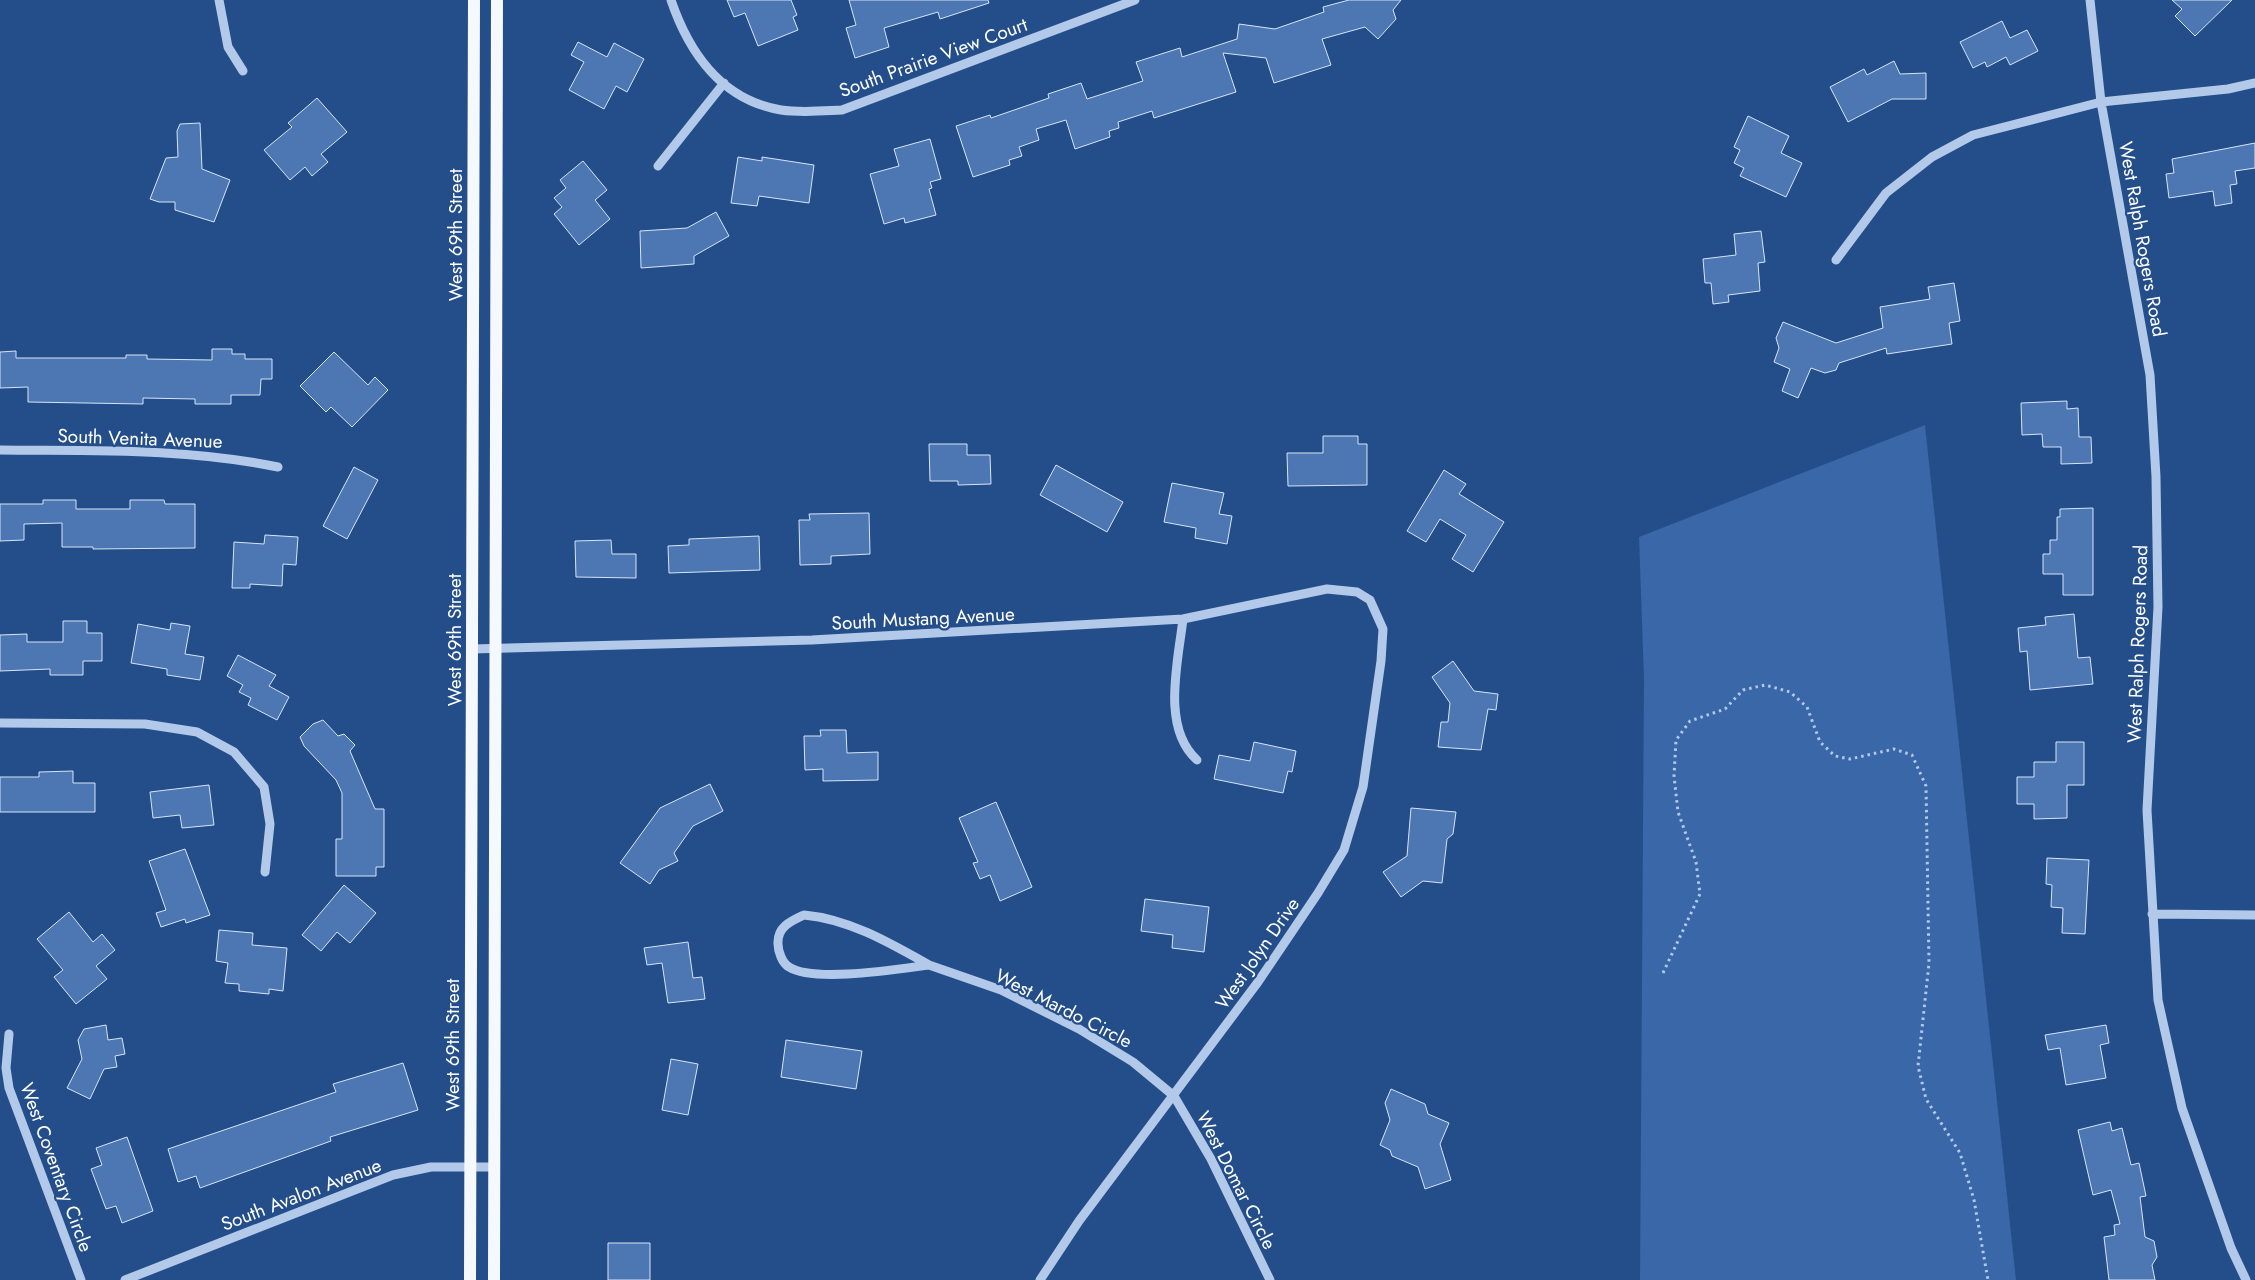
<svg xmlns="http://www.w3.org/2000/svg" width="2255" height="1280" font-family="Jost,sans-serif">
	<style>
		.green { fill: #3967a7 }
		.building { fill: #4d77b2; stroke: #d6e4f8 }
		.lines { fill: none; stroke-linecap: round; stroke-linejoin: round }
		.path { stroke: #b2c9ea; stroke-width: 3; stroke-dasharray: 2.5 4; stroke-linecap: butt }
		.minor { stroke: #b2c9ea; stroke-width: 9 }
		.major { stroke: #f5f9fe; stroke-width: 12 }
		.labels { text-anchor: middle; stroke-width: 4.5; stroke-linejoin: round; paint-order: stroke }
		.street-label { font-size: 19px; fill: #fff; stroke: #244e8a }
	</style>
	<rect width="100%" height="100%" fill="#244e8a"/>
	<path class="green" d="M1925 425 2016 1280H1640L1644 679 1639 537Z"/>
	<path class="building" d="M727 0H791L797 15 793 17 798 30 758 46 745 13 734 17Z
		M849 0H988L989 3 940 19 938 12 884 28 889 47 855 58 846 28 856 25Z
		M1349 0H1401L1393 10 1396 19 1378 39 1365 27 1322 39 1331 65 1274 83 1266 58 1223 53 1236 92 1154 118 1152 111 1118 122 1119 128 1109 131 1110 137 1075 149 1066 120 1036 129 1039 140 1019 147 1022 156 1009 160 1010 165 973 177 956 126 990 115 991 118 1049 98 1048 94 1081 83 1087 99 1143 81 1136 62 1180 48 1182 57 1237 39 1239 24 1275 29 1324 12 1323 7Z
		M2172 0H2232L2195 36 2175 16 2182 9Z
		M2002 21 2010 38 2027 30 2038 51 2010 65 2006 57 1987 67 1985 62 1973 68 1960 42Z
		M578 42 607 57 614 43 644 59 627 92 616 86 604 109 569 90 584 62 571 55Z
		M1894 61 1900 74 1926 73V99H1892L1848 122 1830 87 1864 69 1867 75Z
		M317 98 347 132 321 154 328 162 312 176 305 167 290 180 264 150 292 127 288 123Z
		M1748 116 1789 136 1781 153 1802 163 1786 197 1740 176 1744 168 1734 163 1740 150 1734 147Z
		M200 123 202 169 230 180 214 222 175 210V202H159L150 199 166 158 178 157 177 131 180 124Z
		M930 139 941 179 930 182 932 188 929 189 936 215 905 223 904 218 884 224 870 174 899 166 894 149Z
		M2255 143V168L2235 171 2237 184 2230 185 2232 203 2215 206 2213 191 2169 198 2166 174 2174 173 2172 159Z
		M738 157 762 161V157L814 165 809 203 759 196 757 206 731 203Z
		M583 161 607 190 595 200 610 219 579 245 554 214 562 207 554 198 566 188 560 180Z
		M716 212 729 236 694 256V264L641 268 640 231 687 228Z
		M1761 231 1765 262 1758 263 1760 291 1728 295 1729 302 1713 304 1711 283H1705L1703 259 1736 255 1734 234Z
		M1954 283 1960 321 1949 323 1952 344 1887 354 1886 348 1839 363 1836 370 1825 373 1811 368 1798 398 1782 391 1790 369 1774 362 1779 348 1776 338 1783 322 1836 343 1883 328 1880 307 1930 299 1928 287Z
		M212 349H232V354H245V359H272V379H261L260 395H231V404H195V399L143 398V404L28 402V387L0 388V352L16 351V358H126V355H147V359L212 360Z
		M334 352 368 385 375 377 388 390 352 427 331 407 326 412 300 386Z
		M2067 401V409L2078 408 2079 437H2091L2092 463 2061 464V447H2043L2042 434 2022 435 2021 403Z
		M1323 436H1358V444H1367V485L1288 486 1287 453H1323Z
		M929 444H967V455H990L991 484 958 485V481H930Z
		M1056 465 1123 502 1107 532 1040 495Z
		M354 467 378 480 347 539 323 526Z
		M1444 470 1466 484 1459 494 1504 522 1473 572 1452 559 1466 535 1440 519 1426 542 1407 531Z
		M1172 483 1224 493 1219 514 1232 516 1227 544 1195 538 1196 528 1164 522Z
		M43 500H76V509H130V500H164L165 504H195V548L93 549V547H62V523L24 524V540L0 541V504H43Z
		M2093 508V595H2063V574H2043V554H2050V540H2057V517H2060V509Z
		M869 513 870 554 831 556V564L800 565 799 520H810L809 514Z
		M265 535 298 537 296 565 283 564 282 586 250 584V588H232L234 542 264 544Z
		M759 536 760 570 669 573 668 546 689 545V539Z
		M611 540 612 554H636V578L576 577 575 541Z
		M2074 614 2078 658 2090 657 2093 684 2030 690 2027 651 2020 652 2018 628 2046 625 2045 617Z
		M63 621H87V633H102V661H83V675H50V669L0 671V635L27 634V642H63Z
		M171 623 190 626 185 654 204 657 200 680 167 675V669L131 663 138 624 170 630Z
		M238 655 276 675 269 686 289 697 277 720 248 705 251 698 239 692 243 685 227 676Z
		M1453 661 1474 691 1498 694 1496 710 1488 709 1481 750 1438 747 1441 722H1448L1450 703 1432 677Z
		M323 720 338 736 344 734 355 745 350 751 375 809H384V867H376V876H336V839H342V793L336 780 304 746 300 737 313 724Z
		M820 730H846L847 753 878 752V780L823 781V769L805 770 804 736H821Z
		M1254 742 1296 751 1292 772 1288 771 1283 793 1214 779 1219 755 1250 761Z
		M2056 742H2084V785H2067V818L2034 819V804H2017V777H2034V762H2056Z
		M73 771V783H95V812H0V777H39V772Z
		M710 784 723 811 693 826 674 853 678 861 659 870 650 884 620 863 660 808Z
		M209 785 214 825 182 828 180 815 153 818 150 792Z
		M996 802 1032 887 1000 901 990 875 980 879 973 863 978 862 959 818Z
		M1411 808 1456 812 1453 834 1447 839 1442 883 1423 881 1401 897 1383 872 1407 856Z
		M185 849 210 915 186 923 185 919 161 927 156 913 166 910 149 861Z
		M2047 858 2089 860 2085 934 2062 933 2063 908 2051 907 2052 885 2046 884Z
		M344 885 376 913 350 943 337 932 321 951 302 935Z
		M1145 899 1209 907 1204 952 1172 948 1173 935 1141 931Z
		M69 912 93 942 102 934 115 950 96 966 107 979 76 1004 54 977 63 970 37 939Z
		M219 930 253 933 252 945 287 948 283 991 269 989V994L239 991V984L225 983 228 963 216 961Z
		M688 942 693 978 702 977 705 999 668 1003 662 963 647 965 644 948Z
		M106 1025 108 1040 122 1038 125 1054 115 1056 117 1067 104 1069 90 1099 67 1088 82 1059 78 1040 84 1029Z
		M2106 1025 2109 1043 2100 1045 2106 1078 2066 1085 2060 1048 2048 1050 2045 1035Z
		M786 1040 862 1051 856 1089 781 1077Z
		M671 1059 698 1064 688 1115 662 1110Z
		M403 1063 418 1110 330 1137 331 1141 200 1188 196 1176 178 1182 168 1149 336 1092 333 1084Z
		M1391 1089 1425 1104 1428 1114 1449 1123 1440 1144 1451 1180 1425 1189 1418 1167 1392 1156 1390 1150 1380 1145 1390 1120 1385 1103Z
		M2110 1122 2112 1131 2122 1128 2131 1165 2139 1163 2146 1196 2140 1197 2145 1237 2154 1241 2157 1257 2152 1265 2155 1280H2109L2104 1237 2115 1235 2114 1225 2120 1224 2111 1190 2093 1195 2078 1130Z
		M127 1137 153 1211 122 1223 116 1206 106 1209 91 1169 102 1165 96 1148Z
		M608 1243H650V1280H608Z"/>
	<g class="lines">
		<path class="path" d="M1663 973 1700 894 1696 862 1678 812 1674 776 1676 740 1690 721 1725 709 1743 690 1765 685 1790 692 1807 707 1820 742 1835 756 1850 759 1894 749 1912 755 1926 786 1929 963 1918 1066 1926 1099 1960 1153 1974 1200 1988 1280"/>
		<path class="minor" d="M219 0 228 47 243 71
			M671 0C689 53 722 100 781 110 801 113 821 111 842 110L1135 0
			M2090 0 2101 102 2150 375 2156 477 2158 607 2147 810 2158 1000 2182 1108 2231 1248 2246 1280
			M658 166 724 83
			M1836 260 1886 193 1932 157 1973 135 2101 102 2228 89 2255 83
			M0 450C94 451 185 448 278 467
			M1183 619C1178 662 1161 728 1197 760
			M472 649 812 640 1183 619 1327 589 1357 592 1370 600 1383 629 1381 661 1363 787 1344 850 1318 893 1258 982 1079 1221 1040 1280
			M0 723 145 724 197 732 234 752 264 787 270 824 265 872
			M2152 914 2255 915
			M804 915C849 919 890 943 929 965 898 969 814 983 789 967 782 963 778 951 778 944 777 927 791 921 804 915Z
			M929 965 1001 990 1079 1029 1133 1062 1174 1096 1211 1159 1270 1280
			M9 1034 6 1068 9 1088 81 1280
			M125 1280 393 1175 431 1167H495"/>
		<path class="major" d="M470 1280 474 0
			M494 1280 497 0"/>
	</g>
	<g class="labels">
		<g class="street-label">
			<text transform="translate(933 57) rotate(-20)" y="7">South Prairie View Court</text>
			<text transform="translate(455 235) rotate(-90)" y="7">West 69th Street</text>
			<text transform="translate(2143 239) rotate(80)" y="7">West Ralph Rogers Road</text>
			<text transform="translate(140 438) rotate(2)" y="7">South Venita Avenue</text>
			<text transform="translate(923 618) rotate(-3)" y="7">South Mustang Avenue</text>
			<text transform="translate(454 640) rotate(-90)" y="7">West 69th Street</text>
			<text transform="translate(2137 644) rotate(-88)" y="7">West Ralph Rogers Road</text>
			<text transform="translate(1257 953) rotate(-55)" y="7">West Jolyn Drive</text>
			<text transform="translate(1064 1008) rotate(27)" y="7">West Mardo Circle</text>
			<text transform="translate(452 1045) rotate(-90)" y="7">West 69th Street</text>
			<text transform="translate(57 1167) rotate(70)" y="7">West Coventary Circle</text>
			<text transform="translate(1237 1180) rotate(63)" y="7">West Domar Circle</text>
			<text transform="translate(301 1194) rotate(-21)" y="7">South Avalon Avenue</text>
		</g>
	</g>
</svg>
